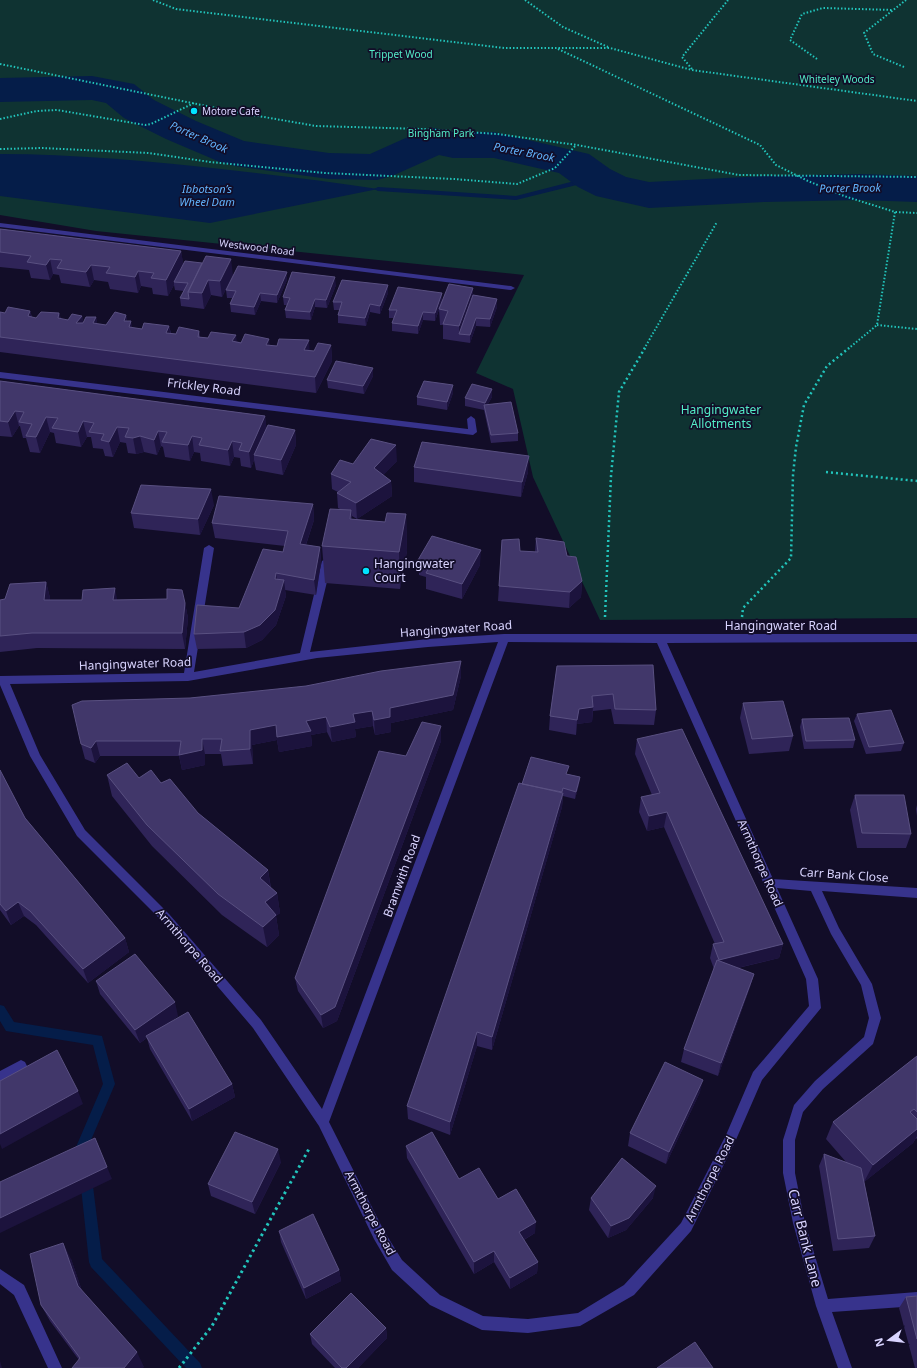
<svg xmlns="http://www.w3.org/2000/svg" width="917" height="1368" font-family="'Noto Sans',sans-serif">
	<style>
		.green { fill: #0f3332 }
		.water { fill: #051d49 }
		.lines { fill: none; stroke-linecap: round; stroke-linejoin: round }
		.stream { fill: #051d49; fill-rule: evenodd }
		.river { fill: #051d49; fill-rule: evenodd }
		.path-far2 { stroke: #22c5bc; stroke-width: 2; stroke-dasharray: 1.5 2; stroke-linecap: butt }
		.path-far1 { stroke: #22c5bc; stroke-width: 2.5; stroke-dasharray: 2 3; stroke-linecap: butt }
		.path { stroke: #22c5bc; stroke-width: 3; stroke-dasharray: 2.5 3.5; stroke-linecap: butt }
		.minor { fill: #37338c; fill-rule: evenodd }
		.wall { fill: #2f2458 }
		.shaded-wall { fill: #1c133d }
		.building { fill: #41376a; stroke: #595081 }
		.poi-dot { fill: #00e3ff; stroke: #120d28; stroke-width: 1.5 }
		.labels { text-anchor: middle; stroke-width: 3.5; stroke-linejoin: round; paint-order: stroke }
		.far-park-label { font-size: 10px; fill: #53ecc7; stroke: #120d28 }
		.far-poi-label { font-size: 10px; fill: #d9d4ff; stroke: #120d28; text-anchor: start }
		.far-street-label { font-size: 10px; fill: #d9d4ff; stroke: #120d28 }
		.far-water-label { font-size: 11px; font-style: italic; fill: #62b5ff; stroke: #120d28 }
		.street-label { font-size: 12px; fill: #d9d4ff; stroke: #120d28 }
		.park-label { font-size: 12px; fill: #53ecc7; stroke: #120d28 }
		.poi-label { font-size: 12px; fill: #d9d4ff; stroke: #120d28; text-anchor: start }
		.near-street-label { font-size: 14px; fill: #d9d4ff; stroke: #120d28 }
	</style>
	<rect width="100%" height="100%" fill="#120d28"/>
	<path class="green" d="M0 0H917V618L600 620 533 477 513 389 476 373 524 275 96 231 0 215Z"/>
	<path class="water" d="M0 154C74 154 148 161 221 169 274 175 326 181 378 189L210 223 0 196Z"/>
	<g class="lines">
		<path class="stream" d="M594 176H597V180L516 200 378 191 374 189 378 187 516 196Z
			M0 1005 4 1006 14 1022 102 1036 115 1084 88 1147 89 1156 87 1160 83 1162 79 1160 76 1147 103 1084 93 1045 6 1031 0 1021Z
			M86 1172 90 1174 92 1178 102 1259 200 1363 202 1368H186L91 1267 89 1262 80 1178 82 1174Z"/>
		<path class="river" d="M92 76 134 84 154 100 196 121 244 141 329 153 370 154 419 132 434 128 453 132H494L589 154 610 169 626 177 649 182 764 176 860 174 917 176V202L860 200 764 202 649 208 596 196 578 187 559 173 494 158H453L439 155 392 176 377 180 329 179 235 166 220 162 166 139 124 118 106 103 92 100 0 102V78Z"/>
		<path class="path-far2" d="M153 0 176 9 504 48H610L692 70 917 101
			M525 0 563 27 608 47
			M558 49 760 145 776 165 808 181 844 196 895 212 917 213
			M817 59 790 40 802 14 823 8 893 10
			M0 64 241 113 316 126 423 129 497 134 577 145 739 175 917 177
			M904 67 873 54 864 33 906 0
			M692 69 682 57 728 0
			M0 119 37 111 57 110 145 125 151 124 194 103
			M0 149 42 148 148 153 210 162 325 173 454 179 517 184 555 168 576 145
			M877 325 917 329
			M644 349 717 222
			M848 349 877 325 895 212"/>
		<path class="path-far1" d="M826 472 917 481
			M605 617 611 476 619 392 645 348
			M742 617 743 608 791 558 793 475 796 447 804 405 827 366 849 348"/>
		<path class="path" d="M179 1368 212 1326 310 1147"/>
		<path class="minor" d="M0 223 511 286 515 288 511 290 0 227Z
			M0 372 468 429 467 419 471 416 475 419 477 432 473 435 0 378Z
			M209 545 214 548 194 672 300 653 322 561 327 558 332 561 310 652 428 639 504 634H917V642L667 643 773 879 917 888V898L822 891 839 928 872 984 881 1018 873 1044 823 1089 803 1112 795 1140V1173L805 1223 828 1299 917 1292V1306L832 1312 852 1368H838L816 1306 793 1223 783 1173V1140L794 1105 815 1081 864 1037 869 1018 861 985 831 934 811 891 777 888 818 979 821 1008 762 1080 735 1142 691 1231 634 1295 580 1326 528 1333 482 1330 430 1305 392 1270 374 1239 319 1126 253 1028 161 920 77 836 30 756 0 685V676L184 673 204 548ZM498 642 322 1109 261 1020 169 914 85 830 40 755 10 684 188 681 317 658 428 647ZM508 642 657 643 806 979 809 1006 753 1072 726 1135 681 1223 624 1285 578 1313 528 1319 483 1316 440 1295 402 1260 384 1231 329 1122Z
			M21 1060 25 1062 27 1066 25 1070 0 1083V1071Z
			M0 1269 24 1285 62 1368H48L14 1295 0 1284Z"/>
	</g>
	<path class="wall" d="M0 229 181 251 183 264 233 275 222 297 211 295 204 309 181 306 180 298 184 291 175 290 174 285 168 296 153 294 152 288 141 286 138 293 110 289 108 282 94 280 90 287 61 283 59 275 53 274 50 280 31 278 29 270 0 267Z
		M287 272V280L277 303 261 301 255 315 231 312 230 304 232 298H227L226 290Z
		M336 285 327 308 315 307 311 320 286 318 285 310 287 305H284L283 297Z
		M388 285V293L380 314 370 312 366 326 338 323V315L340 310H334L333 302Z
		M473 288V295L497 299V307L490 327 476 326 470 343 443 339V325H440L439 309Z
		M442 293V301L435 321 423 320 418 334 392 331V323L394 318H389V310Z
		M30 311 32 317 36 318 59 313 61 319 68 320 82 316 83 323 96 317 97 324 106 325 126 315 127 321 132 328 142 329 169 326 171 333 176 334 199 331 200 337 314 351 331 345 332 361 316 393 0 352V312L5 313Z
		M373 376 364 394 328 388 327 380Z
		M0 381 265 416 266 428 295 430 296 445 283 475 256 470 254 460 251 468 241 466 240 458 234 457 230 466 201 461 200 453 194 452 190 461 165 457 163 447 161 446 157 455 144 452 136 454 128 453 126 443 120 442 113 457 105 456 103 449 93 448 91 437H87L81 447 56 443 54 433 50 432 40 453 30 452 26 438H23L20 426H19L12 437 0 436Z
		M453 393 447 410 417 405V397Z
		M492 397 488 404 518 433V441L491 443 484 410 465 406V398Z
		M397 461 383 475 391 481 392 496 357 519 352 516V519L385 522 406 514 407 551 400 589 325 583 322 546 340 509 338 508 337 493 338 492 332 489 331 474 353 464Z
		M414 467 528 472 521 497 414 482Z
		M313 504 314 520 306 545 320 547 321 563 316 595 285 590 286 596 276 625 262 640 246 648 197 649 194 634 239 608 283 552 285 546 215 538 212 523Z
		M214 505 200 535 134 528 131 513Z
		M536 538 567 556 582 581 581 597 569 608 498 601 499 586 520 551 535 552Z
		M418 560 480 565 462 599 426 589V577L419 575Z
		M46 582 50 598V600H118L185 603 188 618 185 649 37 648 0 652V600L5 599Z
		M461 661V676L453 710 391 723V732L375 735 373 726 355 729 356 737 332 742 327 732 311 735 312 746 279 752 277 740 252 745 253 764 223 766 221 754H205V765L182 770 179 756H100L95 763 85 759 81 744 190 698 306 686Z
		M557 666 656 710 654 725 614 724 611 709 593 711 592 722 577 724 576 735 549 730 550 716Z
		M743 703 793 736 789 751 749 754 740 718Z
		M857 714 904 743 901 751 866 754 854 721Z
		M802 719 855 740 853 748 804 749 800 727Z
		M441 726V741L337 1021 323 1028 298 991 295 978 406 756Z
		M637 739 783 944 779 958 738 968 754 974 750 987 718 1076 681 1062 684 1049 714 969 710 958 713 944H715L664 827 647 831 639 812 641 797 652 795 635 754Z
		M0 770 25 818 125 938 129 952 88 983 36 925 24 916 11 925 0 910Z
		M568 774 580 777 579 784 575 799 563 796 562 807 492 1050 477 1046 450 1135 408 1119 407 1106 522 784Z
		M107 775 139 778 161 783 198 813 268 870 271 888 277 893 280 913 276 916 279 935 267 947 222 915 152 846 112 796Z
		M855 795 911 834 906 848H857L850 810Z
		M917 805V816L916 809Z
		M96 981 178 1016 163 1027 232 1084 235 1097 192 1121 150 1049 147 1038 140 1043 100 994Z
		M917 1056V1139L916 1138 913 1143 864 1182V1181L875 1236 869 1248 833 1251 819 1166 824 1154 846 1162 826 1139 833 1122Z
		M700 1092 666 1164 628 1146 630 1133Z
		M406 1146 459 1179 535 1233 524 1240 538 1262 537 1273 510 1289 494 1262 474 1274 407 1158Z
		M281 1162 255 1214 211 1196 208 1184Z
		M591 1198H653L626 1230 608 1238 589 1210Z
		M279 1231 339 1270 341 1281 306 1299 281 1242Z
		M71 1259 82 1291 144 1367 79 1360 50 1321 41 1305Z
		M917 1296V1368H915L899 1308 906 1297Z
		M386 1328 387 1338 358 1368H335L312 1344 310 1334Z"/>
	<path class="shaded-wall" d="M181 251 184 267 174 282V285L168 296 166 280Z
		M50 259 53 274 50 280 46 265Z
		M231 259 233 275 222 297 220 281Z
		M91 265 94 280 90 287 86 272Z
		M138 271 141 286 138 293 135 277Z
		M287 272V280L277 303V295Z
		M335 277 336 285 327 308 326 300Z
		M208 280 211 295 204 309 202 293Z
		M388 285V293L380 314V306Z
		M473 288V303L459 334V326Z
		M260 293 261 301 255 315 254 307Z
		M442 293V301L435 321V313Z
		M315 299V307L311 320 310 312Z
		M497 299V307L490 327V319Z
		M370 304V312L366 326 365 318Z
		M30 311 34 327 28 316Z
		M423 312V320L418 334V326Z
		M59 313 63 329 58 318Z
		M126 315 129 330 124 321Z
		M82 316 85 331 76 323Z
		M96 317 99 333 93 323Z
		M476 318V326L470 343V335Z
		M131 321 134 337 129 327Z
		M169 326 172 342 166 333Z
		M236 335 238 351 232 341Z
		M269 339 271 354 266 345Z
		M309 340 310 356 304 350Z
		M331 345 332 361 316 393 315 377Z
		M373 368V376L364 394 363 386Z
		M453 385V393L447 410V402Z
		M492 389V397L485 409V403Z
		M15 411 19 426 12 437 8 422Z
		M265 416 267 431 254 455V460L251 468 249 452Z
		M46 417 50 432 40 453 36 437Z
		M83 421 87 437 81 447 78 432Z
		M117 427 120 442 113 457 109 442Z
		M295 430 296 445 283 475 281 460Z
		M158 431 161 446 157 455 154 440Z
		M140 436 144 452 136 454 133 438Z
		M192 436 194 452 190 461 188 445Z
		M232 441 234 457 230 466 228 450Z
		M396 445 397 461 375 484 374 468Z
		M529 456 528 472 521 497 522 482Z
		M391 481 392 496 357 519 356 503Z
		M211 489 214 505 200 535 198 519Z
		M313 504 314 520 301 559 300 544Z
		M351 510 354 547 350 519Z
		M406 514 407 551 400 589 399 552Z
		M320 547 321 563 316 595 314 580Z
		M481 550 480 565 462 599V584Z
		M276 573 278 588 275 579Z
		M284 580 286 596 276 625 262 640 246 648 244 632Z
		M582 581 581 597 569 608 570 592Z
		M46 582 50 598 48 615 44 600Z
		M115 588 118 604 113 600Z
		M185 603 188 618 185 649 182 633Z
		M461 661V676L453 710 391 723V732L375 735 374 720 390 708Z
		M593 707 592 722 577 724 576 735 577 720 579 709Z
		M372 711 373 726 355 729 356 737 332 742 330 727 353 714Z
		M326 717 327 732 311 735 312 746 279 752 277 740 252 745 253 764 250 749V730L276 725 306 721Z
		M441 726V741L337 1021 323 1028 321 1015Z
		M202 739 205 754V765L182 770 179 755Z
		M96 741 100 756 95 763 91 748Z
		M580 777 579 784 575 799 576 792Z
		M563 788 562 807 492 1050V1037L561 794Z
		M667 812 664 827 647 831 649 816Z
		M268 870 271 891 260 878Z
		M277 893 280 913 276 916 279 935 267 947 263 927 265 902Z
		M18 902 24 916 11 925 6 911Z
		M125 938 129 952 88 983 83 969Z
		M783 944 779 958 716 973 719 960Z
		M754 974 750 987 718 1076 721 1063Z
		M175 1002 178 1016 147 1038 146 1036 147 1038 140 1043 135 1030Z
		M477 1032V1046L450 1135V1122Z
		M703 1080 700 1092 666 1164 669 1152Z
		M232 1084 235 1097 192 1121 189 1109Z
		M78 1091 83 1104 2 1149 0 1144V1134Z
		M917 1129V1136L913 1143 864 1182 873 1165Z
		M95 1138 112 1179 0 1233V1218Z
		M278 1149 281 1162 255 1214 252 1202Z
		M656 1186 653 1198 626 1230 608 1238 611 1226Z
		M536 1222 535 1233 518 1243 519 1232Z
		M63 1243 71 1259 86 1302 78 1286Z
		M494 1251V1262L474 1274V1262Z
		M538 1262 537 1273 510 1289V1278Z
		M339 1270 341 1281 306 1299 304 1288Z
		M386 1328 387 1338 358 1368H346Z
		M137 1352 144 1367 143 1368H124Z
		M0 1361 2 1368H0Z"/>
	<path class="building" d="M0 229 181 251 166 280 151 278 154 273 138 271 135 277 106 273 110 267 91 265 86 272 57 268 62 260 50 259 46 265 27 262 31 256 0 252Z
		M206 256 231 259 220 281 208 280 202 293 188 292Z
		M185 261 202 263 188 292 189 299 180 298 188 283 174 282Z
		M238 266 287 272 277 295 260 293 254 307 230 304 236 291 226 290Z
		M292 272 335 277 326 300 315 299 310 312 285 310 290 298 283 297Z
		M342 280 388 285 380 306 370 304 365 318 338 315 342 302H333Z
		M449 284 473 288 459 326 443 324 448 311 439 309Z
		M398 287 442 293 435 313 423 312 418 326 392 323 397 310H389Z
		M473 295 497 299 490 319 476 318 470 335 459 334Z
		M8 307 30 311 28 316 36 318 41 312 59 313 58 318 68 320 72 314 82 316 76 323H83L86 317H96L93 323 106 325 115 312 126 315 124 321H131L129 327 142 329 144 323 169 326 166 333 176 334 179 327 199 331 198 337 208 338 211 332 236 335 232 341 241 343 245 334 269 339 266 345 277 346 279 339 309 340 304 350 314 351 318 343 331 345 315 377 0 337V312L5 313Z
		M336 361 373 368 363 386 327 380Z
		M0 381 265 416 249 452 239 450 242 443 232 441 228 450 199 445 202 438 192 436 188 445 162 442 167 432 158 431 154 440 140 436 133 438 125 437 129 428 117 427 109 442 101 440 104 434 89 432 94 423 83 421 78 432 52 428 58 418 46 417 36 437 26 436 32 424 19 422 24 412 15 411 8 422 0 421Z
		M424 381 453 385 447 402 417 397Z
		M472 384 492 389 485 403 465 398Z
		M511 402 518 433 491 435 484 405Z
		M268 425 295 430 281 460 254 455Z
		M371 439 396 445 374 468 391 481 356 503 337 493 351 482 331 474 340 460 353 464Z
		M422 442 529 456 522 482 414 467Z
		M141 485 211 489 198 519 131 513Z
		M219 496 313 504 300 544 320 547 314 580 276 573 275 579 284 580 275 610 260 625 244 632 194 634 197 605 239 608 263 549 283 552 288 531 212 523Z
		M330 509 351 510 350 519 385 522 387 513 406 514 399 552 322 546Z
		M432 536 481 550 462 584 426 573 431 564 418 560Z
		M536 538 564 542 567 556 576 557 582 581 570 592 499 586 502 540 519 539 520 551 538 552Z
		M46 582 44 600H82L83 590 115 588 113 600 167 599V589L182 590 185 603 182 633H32L0 636V600L5 599 10 584Z
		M461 661 453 695 390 708V717L374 720 372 711 353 714 355 722 330 727 326 717 306 721 311 731 277 737 276 725 250 730V749L220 751 222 739H202V750L179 755 181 741H96L91 748 81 744 72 705 82 701 190 698 306 686 381 671Z
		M653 665 656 710 615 709 613 694 592 696 593 707 579 709 577 720 550 716 557 666Z
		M783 701 793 736 752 739 743 703Z
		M891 710 904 743 869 747 857 714Z
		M849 718 855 740 806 741 802 719Z
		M422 722 441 726 335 1007 321 1015 295 978 379 751 406 756Z
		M682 729 783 944 719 960 713 944 724 942 667 812 649 816 641 797 660 793 637 739Z
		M531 757 569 766 566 774 580 777 576 792 563 788 562 792 522 784Z
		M127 763 139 778 151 770 161 783 170 779 198 813 268 870 260 878 277 893 265 902 276 915 263 927 218 894 147 825 107 775Z
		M0 770 25 818 125 938 83 969 30 911 18 902 6 911 0 904Z
		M519 783 563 793 492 1037 477 1032 450 1122 407 1106Z
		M855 795H904L911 834 862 833Z
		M135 954 175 1002 135 1030 96 981Z
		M717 960 754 974 721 1063 684 1049Z
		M188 1012 232 1084 189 1109 146 1036Z
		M57 1050 78 1091 0 1134V1081Z
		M917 1056V1112L914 1109 910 1112 917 1119V1129L873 1165 833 1122Z
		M665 1062 703 1080 669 1152 630 1133Z
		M235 1132 278 1149 252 1202 208 1184Z
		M432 1132 459 1179 479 1168 498 1199 516 1189 536 1222 519 1232 538 1262 510 1278 494 1251 474 1262 406 1146Z
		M95 1138 107 1167 0 1218V1182Z
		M824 1154 861 1168 875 1236 838 1239Z
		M622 1158 656 1186 629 1218 611 1226 591 1198Z
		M313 1214 339 1270 304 1288 279 1231Z
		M63 1243 78 1286 137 1352 124 1368H72L80 1358 41 1305 30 1254Z
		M351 1293 386 1328 346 1368H342L310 1334Z
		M917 1296V1339L906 1297Z
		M695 1342 713 1368H657Z"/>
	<g class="poi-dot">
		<circle cx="194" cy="111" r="4"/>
		<circle cx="366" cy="571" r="4"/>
	</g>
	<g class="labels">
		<g class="far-park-label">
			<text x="401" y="58">Trippet Wood</text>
			<text x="837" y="83">Whiteley Woods</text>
			<text x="441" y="137">Bingham Park</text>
		</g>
		<g class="far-poi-label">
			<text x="202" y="115">Motore Cafe</text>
		</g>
		<g class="far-street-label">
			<text transform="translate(257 247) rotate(7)" y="4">Westwood Road</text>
		</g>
		<g class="far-water-label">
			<text transform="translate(199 137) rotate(24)" y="4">Porter Brook</text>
			<text transform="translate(524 152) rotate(11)" y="4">Porter Brook</text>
			<text transform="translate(850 188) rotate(-1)" y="4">Porter Brook</text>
			<text x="207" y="193">Ibbotson’s<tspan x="207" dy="13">Wheel Dam</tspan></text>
		</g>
		<g class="street-label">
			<text transform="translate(204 387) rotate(7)" y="4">Frickley Road</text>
			<text x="781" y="630">Hangingwater Road</text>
			<text transform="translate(456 629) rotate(-4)" y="4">Hangingwater Road</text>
			<text transform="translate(135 664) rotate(-2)" y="4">Hangingwater Road</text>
			<text transform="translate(760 863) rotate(66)" y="4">Armthorpe Road</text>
			<text transform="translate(844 875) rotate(4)" y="4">Carr Bank Close</text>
			<text transform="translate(402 876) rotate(-70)" y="4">Bramwith Road</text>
			<text transform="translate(189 946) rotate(49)" y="4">Armthorpe Road</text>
			<text transform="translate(710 1179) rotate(-63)" y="4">Armthorpe Road</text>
			<text transform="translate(370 1213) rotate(62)" y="4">Armthorpe Road</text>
		</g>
		<g class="park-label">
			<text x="721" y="414">Hangingwater<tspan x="721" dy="14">Allotments</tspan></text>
		</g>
		<g class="poi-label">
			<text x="374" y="568">Hangingwater<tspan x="374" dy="14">Court</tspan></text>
		</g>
		<g class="near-street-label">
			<text transform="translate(805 1238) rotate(76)" y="5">Carr Bank Lane</text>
		</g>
	</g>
	<g transform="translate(889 1340) rotate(255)" stroke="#120d28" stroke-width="3" paint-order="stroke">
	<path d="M0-3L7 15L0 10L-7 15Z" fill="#d9d4ff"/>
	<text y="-6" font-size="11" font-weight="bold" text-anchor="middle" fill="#d9d4ff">N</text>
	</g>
</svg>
